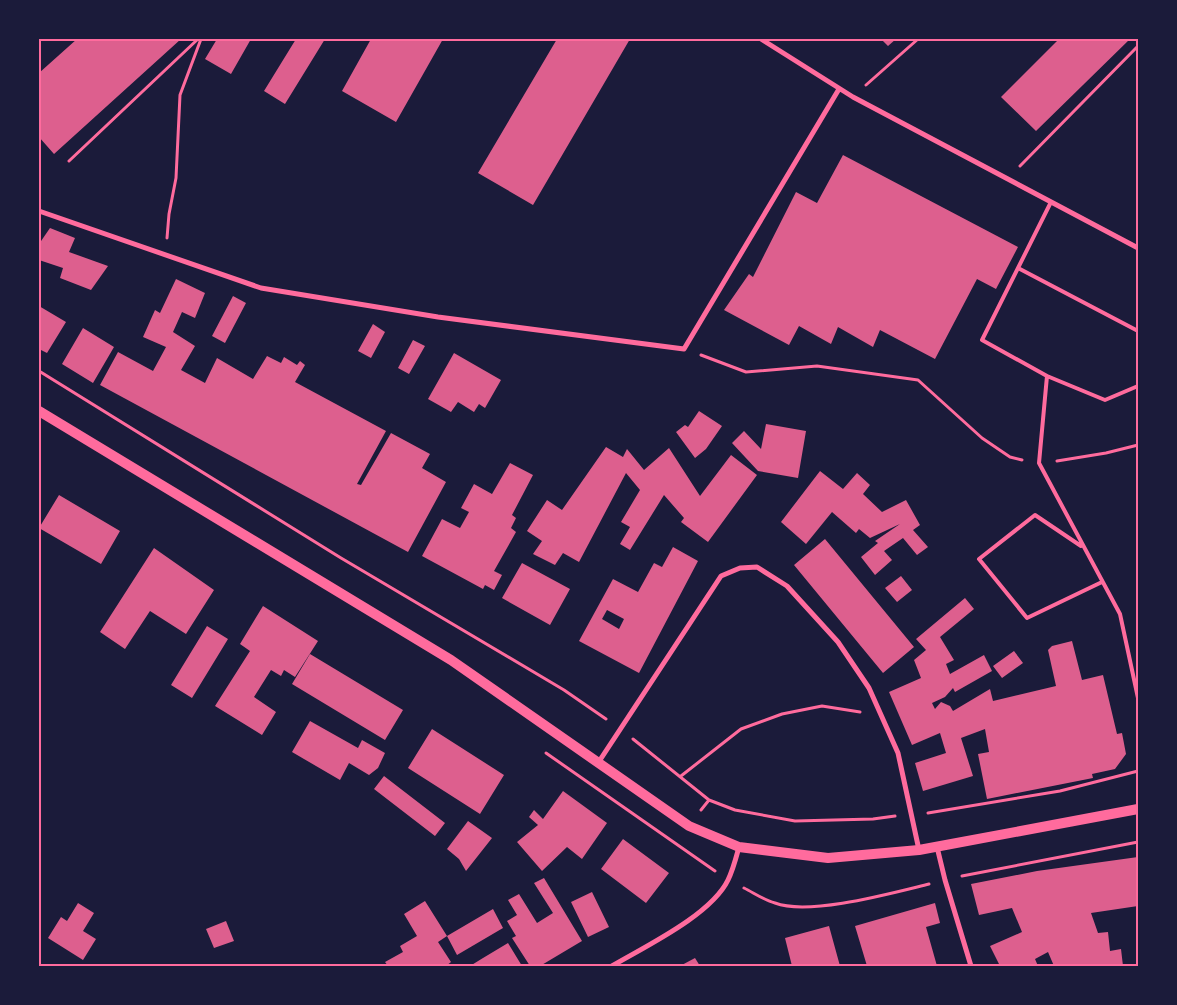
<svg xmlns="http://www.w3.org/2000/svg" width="1177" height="1005" font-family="Inter,sans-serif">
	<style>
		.building { fill: #dd5f8e; fill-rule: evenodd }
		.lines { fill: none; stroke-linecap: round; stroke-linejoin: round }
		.path { stroke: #ff6b9d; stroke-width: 3 }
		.service { stroke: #ff6b9d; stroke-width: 4 }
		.minor { stroke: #ff6b9d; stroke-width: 5 }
		.secondary { stroke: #ff6b9d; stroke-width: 10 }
		.neatline { fill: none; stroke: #ff6b9d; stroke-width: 2 }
	</style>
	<rect width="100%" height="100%" fill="#1b1b3a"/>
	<path class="building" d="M77 39H181L54 154 39 137V73Z
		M217 39H251L231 74 205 59Z
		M296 39H325L285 104 264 91Z
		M371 39H443L396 122 342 91Z
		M557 39H630L533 205 478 173Z
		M881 39H896L888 46Z
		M1059 39H1130L1036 131 1001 97Z
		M843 155 1018 247 996 289 977 279 935 359 880 330 873 347 838 327 831 344 799 326 789 345 724 310 749 274 753 277 796 192 817 203Z
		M50 228 75 238 69 252 108 266 91 290 60 278 63 268 39 260V244Z
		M176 279 205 293 195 318 182 312 173 332 195 346 181 370 205 383 217 358 253 379 267 356 281 363 284 357 297 365 300 361 305 365 295 382 386 431 357 484 361 485 391 433 430 454 422 468 446 482 408 552 100 385 118 352 153 371 166 347 143 337 155 310 160 313Z
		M233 296 246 303 225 343 212 336Z
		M39 306 66 322 47 353 39 349Z
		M373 324 385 332 371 358 358 351Z
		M83 328 114 347 93 383 62 364Z
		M413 340 425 346 409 374 398 368Z
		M454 353 501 380 485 408 479 404 474 412 458 402 451 412 428 399Z
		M699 411 722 426 706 449 695 458 676 432 685 425 688 427Z
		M766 424 806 431 798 478 758 471 732 443 744 431 761 449Z
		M606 447 623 457 627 449 644 470 669 448 700 496 731 455 757 475 708 542 681 522 684 518 664 495 630 550 620 544 630 527 621 522 640 490 626 473 579 562 563 553 555 565 533 554 542 541 527 531 547 500 562 510Z
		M510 463 533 475 512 515 516 518 511 528 516 532 494 571 502 575 494 590 485 585 483 589 422 556 442 519 460 528 469 512 461 508 474 484 492 494Z
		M820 471 843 489 857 473 870 485 863 494 882 512 906 500 920 525 913 530 928 547 917 555 903 538 884 551 892 560 875 575 861 557 878 543 875 541 900 524 870 538 859 529 856 533 832 512 806 544 781 522Z
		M59 495 120 531 101 564 39 528Z
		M825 539 914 647 883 673 794 565Z
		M673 547 698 561 639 673 579 641 613 579 638 592 654 563 662 567ZM607 610 624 619 619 629 602 619Z
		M154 548 214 590 186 634 150 611 125 649 100 632Z
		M522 563 570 589 550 625 502 598Z
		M901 576 912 590 897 602 885 588Z
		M965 598 974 609 940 637 954 660 946 664 950 674 984 655 992 671 955 692 953 688 945 697 932 703 935 709 941 702 950 706 953 711 990 689 993 701 1056 686 1048 650 1052 646 1072 641 1082 680 1103 675 1117 734 1122 733 1126 754 1115 769 1092 774 1093 778 987 799 978 754 989 752 985 729 961 738 973 776 923 791 915 763 946 753 940 733 912 745 889 692 921 678 914 660 926 650 916 639Z
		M263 606 318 641 295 677 284 670 281 676 271 670 254 697 276 712 262 735 215 706 250 651 240 644Z
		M207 626 228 639 192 698 171 685Z
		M1014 651 1023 663 1002 678 993 666Z
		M310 654 403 710 385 740 292 684Z
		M310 721 358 748 362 740 385 753 378 768 369 775 349 763 340 780 292 752Z
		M432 729 504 775 480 814 408 768Z
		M384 776 445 823 435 836 374 789Z
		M563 791 607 823 582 859 567 847 542 871 517 842 538 825 529 817 534 810 543 819Z
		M468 821 492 838 466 871 459 859 447 849Z
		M623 839 669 873 646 903 601 869Z
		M1138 857V906L1091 913 1098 933 1108 932 1110 951 1121 949 1123 966H1054L1048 952 1035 959 1038 966H1000L990 946 1022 932 1012 908 979 915 971 884 1037 871Z
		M544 878 582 941 540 966H530L512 938 516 936 507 921 517 915 508 900 519 894 537 923 553 913 534 883Z
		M592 892 609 927 588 937 571 902Z
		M425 901 447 936 438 942 451 962 446 966H388L385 962 403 952 400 946 417 936 404 914Z
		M78 903 94 913 83 931 96 939 83 960 48 938 61 917 67 921Z
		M935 903 940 923 926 927 937 966H867L855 926Z
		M493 909 503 928 457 955 447 936Z
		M226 921 234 941 214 948 206 929Z
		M829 926 840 966H792L785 938Z
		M508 943 522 966H470L483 958Z
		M695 958 700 966H680Z"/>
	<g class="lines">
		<path class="path" d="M866 85 918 39
			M69 161 198 39
			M1020 166 1138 46
			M167 238 169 214 176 178 180 95 201 39
			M701 355 746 372 817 366 918 380 982 438 1010 457 1022 460
			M39 371 341 558 564 690 606 719
			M1057 461 1106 453 1138 445
			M633 739 709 800 735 810 795 821 873 819 895 816
			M546 753 715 871
			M681 776 741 729 782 714 822 706 860 712
			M701 810 709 800
			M928 813 1060 791 1138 771
			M962 876 1138 842
			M744 888C754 893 764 900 775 903 809 916 892 893 929 884"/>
		<path class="service" d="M1051 202 982 340 1047 376 1039 463 1120 614 1138 698
			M1018 268 1138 331
			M1047 376 1105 400 1138 386
			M1081 546 1035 515 979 559 1027 618 1102 582"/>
		<path class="minor" d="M761 39 853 97 1138 248
			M39 211 261 288 438 317 684 349 839 89
			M598 763 721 576 740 568 757 567 787 586 838 642 869 688 898 753 919 850
			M937 847 945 880 971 966
			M612 966C646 946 711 915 728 880 733 870 736 858 739 847"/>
		<path class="secondary" d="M39 411 451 660 689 826 739 847 828 858 919 850 1138 809"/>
	</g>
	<rect width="1177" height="1005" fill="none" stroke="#1b1b3a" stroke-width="80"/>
	<rect x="40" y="40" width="1097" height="925" class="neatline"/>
</svg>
